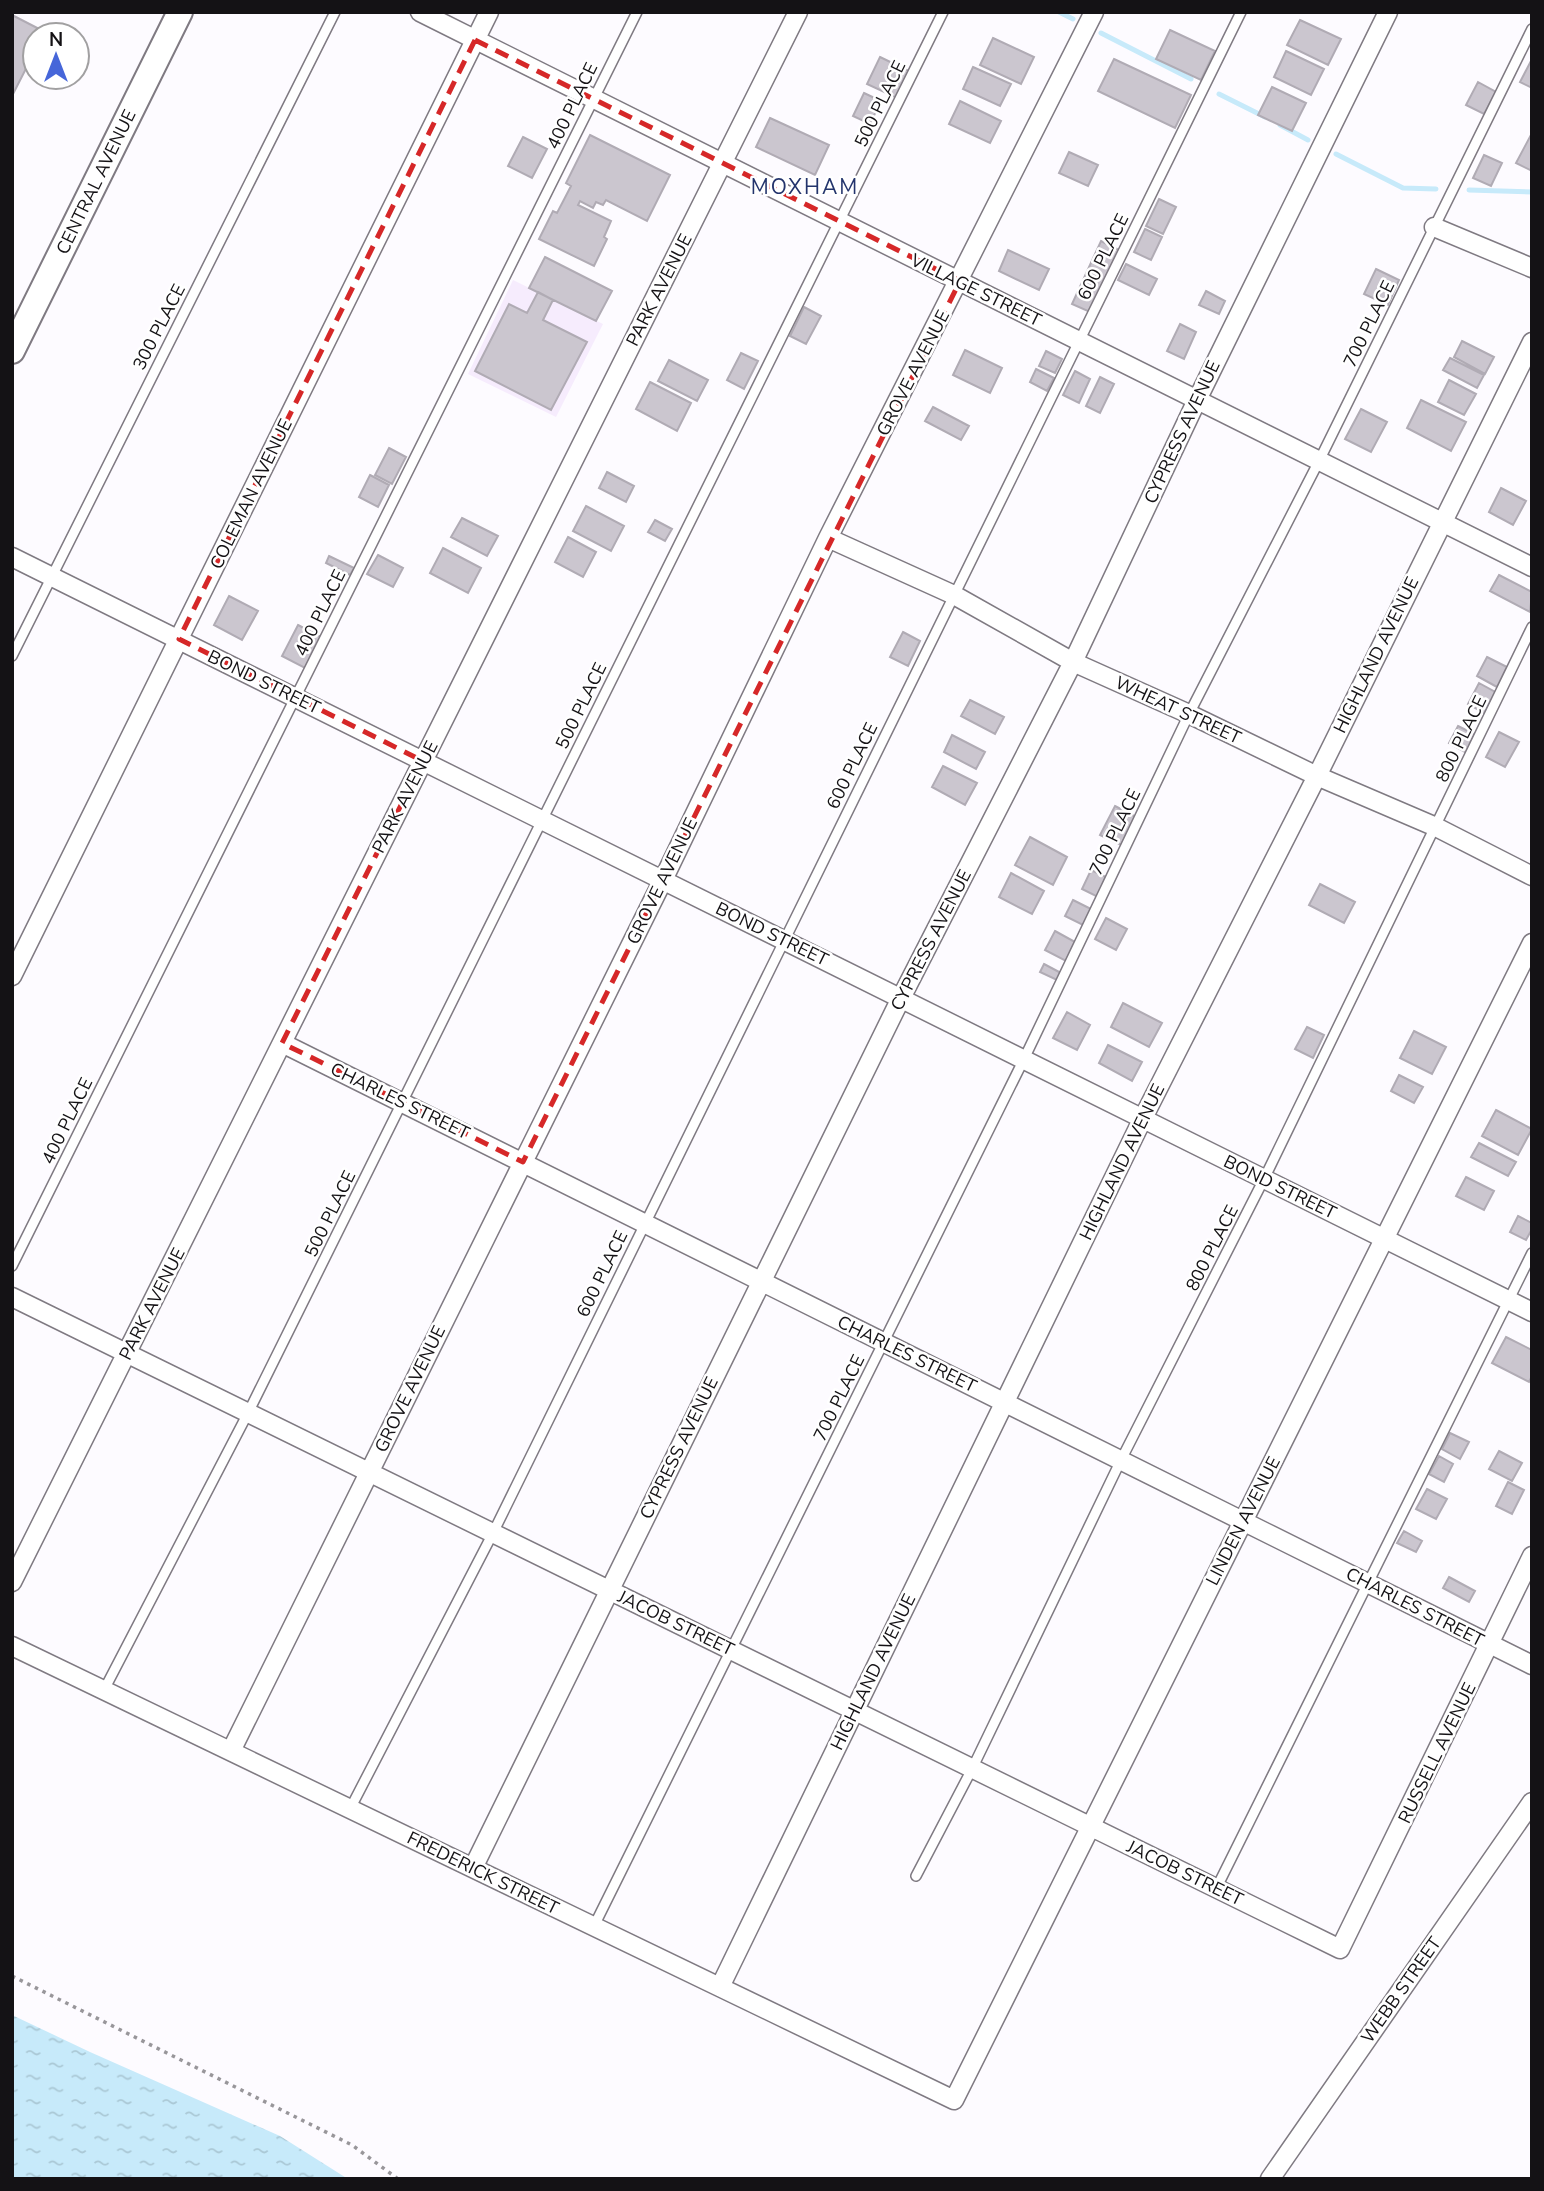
<svg xmlns="http://www.w3.org/2000/svg" width="1544" height="2191" font-family="'Nunito Sans',sans-serif">
	<style>
		.built { fill: #f6ecfd }
		.water { fill: url(#water-ripples) }
		.lines { fill: none; stroke-linecap: round; stroke-linejoin: round }
		.stream { stroke: #c7eafa; stroke-width: 5 }
		.building { fill: #cbc6cf; stroke: #b0abb4; stroke-width: 2 }
		.service-casing { stroke: #7f7a82; stroke-width: 12 }
		.minor-casing { stroke: #7f7a82; stroke-width: 21 }
		.secondary-casing { stroke: #7f7a82; stroke-width: 28 }
		.path { stroke: #98969a; stroke-width: 3.5; stroke-dasharray: 3.5 5; stroke-linecap: butt }
		.service { stroke: #fff; stroke-width: 9 }
		.minor { stroke: #fff; stroke-width: 18 }
		.secondary { stroke: #fff; stroke-width: 24 }
		.marked { fill: none; stroke: #d62828; stroke-width: 5; stroke-dasharray: 14 9; stroke-linejoin: round }
		.labels { text-anchor: middle; stroke-width: 5; stroke-linejoin: round; paint-order: stroke }
		.street-label { font-size: 18px; fill: #141215; stroke: #fff }
		.quarter-label { font-size: 21px; letter-spacing: 2px; fill: #23346c; stroke: #fff }
	</style>
	<defs>
		<pattern id="water-ripples" width="26" height="14" patternUnits="userSpaceOnUse" patternTransform="scale(1.75)"><rect width="26" height="14" fill="#c7eafa"/><path d="M2 4q2-2 4 0t4 0M15 11q2-2 4 0t4 0" fill="none" stroke="#aac8d5"/></pattern>
	</defs>
	<rect width="100%" height="100%" fill="#fdfbff"/>
	<path class="built" d="M513 280 603 324 556 417 468 374Z"/>
	<path class="water" d="M12 2015 90 2052 280 2136 348 2179 12 2177Z"/>
	<g class="lines">
		<path class="stream" d="M1059 12 1073 19
			M1101 33 1191 79
			M1219 94 1265 117
			M1280 125 1308 140
			M1336 154 1403 188 1436 189
			M1469 190 1532 192"/>
	</g>
	<path class="building" d="M12 15 45 32 43 35H35V51L12 96Z
		M1300 20 1341 39 1328 65 1287 45Z
		M1170 30 1215 51 1201 80 1156 59Z
		M993 38 1034 57 1021 84 980 65Z
		M1286 51 1324 69 1311 95 1274 77Z
		M880 57 909 71 897 98 867 84Z
		M1114 59 1191 95 1175 128 1098 91Z
		M1532 59V88L1520 82Z
		M973 67 1011 84 1000 106 963 89Z
		M1478 82 1496 92 1484 114 1466 105Z
		M1272 87 1306 103 1292 131 1258 115Z
		M864 93 881 101 870 124 853 116Z
		M960 101 1001 121 990 143 949 124Z
		M770 118 829 145 815 175 756 147Z
		M1532 133V171L1516 163Z
		M590 135 670 175 647 221 606 200 603 205 596 202 593 208 580 201 578 205 611 221 604 237 607 239 594 266 539 239 553 211 557 213 571 186 566 183Z
		M523 137 547 149 532 178 508 166Z
		M1069 152 1098 165 1088 186 1059 173Z
		M1484 155 1502 163 1491 186 1473 178Z
		M1159 199 1176 207 1163 234 1146 226Z
		M1145 229 1162 237 1151 260 1134 252Z
		M1101 241 1119 250 1090 312 1072 304Z
		M1008 250 1049 269 1039 290 999 271Z
		M545 257 612 291 596 321 529 288Z
		M1126 264 1157 279 1149 295 1118 280Z
		M1376 269 1399 280 1388 305 1364 294Z
		M1206 291 1225 301 1219 314 1199 305Z
		M538 292 553 300 543 320 587 342 551 410 475 371 509 304 527 313Z
		M804 307 821 316 806 344 790 336Z
		M1180 324 1196 332 1184 359 1167 351Z
		M1462 341 1494 357 1485 374 1454 357Z
		M965 350 1002 368 990 393 953 375Z
		M1046 351 1062 359 1055 373 1039 366Z
		M741 353 758 361 744 389 727 380Z
		M1450 358 1484 375 1477 388 1443 370Z
		M669 360 708 380 697 401 658 381Z
		M1036 369 1054 378 1047 391 1030 382Z
		M1075 371 1090 379 1079 403 1063 395Z
		M1100 377 1114 384 1100 413 1086 406Z
		M1449 380 1476 394 1464 415 1438 402Z
		M650 382 691 403 677 431 636 409Z
		M1421 400 1466 422 1451 451 1407 428Z
		M933 407 969 426 961 440 925 421Z
		M1361 409 1387 422 1371 452 1345 439Z
		M389 448 406 457 392 484 375 475Z
		M607 472 634 486 626 502 599 488Z
		M370 475 389 485 378 507 359 497Z
		M1501 488 1526 501 1513 525 1489 512Z
		M586 506 624 526 611 551 573 531Z
		M462 518 498 536 487 556 451 537Z
		M655 520 672 529 665 541 648 532Z
		M568 537 596 552 583 577 555 562Z
		M443 548 481 568 468 593 430 573Z
		M378 555 403 568 393 587 367 574Z
		M329 556 354 568 350 575 326 563Z
		M1499 575 1532 592 1530 612 1490 591Z
		M229 596 258 611 242 640 214 625Z
		M298 625 321 637 305 668 282 656Z
		M903 632 920 641 908 666 890 657Z
		M1487 657 1507 667 1497 687 1477 676Z
		M1479 683 1497 693 1486 714 1468 704Z
		M970 700 1004 717 995 734 961 716Z
		M1458 726 1476 735 1467 753 1449 743Z
		M1499 732 1519 742 1505 767 1486 757Z
		M952 735 985 752 976 769 944 752Z
		M943 766 977 783 965 805 932 787Z
		M1115 806 1136 817 1121 845 1100 835Z
		M1030 837 1067 857 1053 885 1015 865Z
		M1091 870 1108 878 1098 897 1082 889Z
		M1011 873 1044 891 1032 914 999 897Z
		M1320 884 1355 902 1344 923 1309 905Z
		M1073 900 1091 909 1083 925 1065 916Z
		M1106 918 1127 929 1116 950 1095 939Z
		M1055 931 1075 942 1066 961 1045 950Z
		M1044 964 1061 973 1057 980 1040 972Z
		M1123 1003 1162 1023 1149 1047 1111 1027Z
		M1067 1012 1090 1025 1077 1050 1053 1038Z
		M1307 1027 1324 1035 1313 1058 1295 1049Z
		M1414 1031 1446 1047 1432 1074 1400 1058Z
		M1108 1045 1142 1062 1132 1081 1099 1063Z
		M1399 1075 1423 1087 1414 1103 1391 1091Z
		M1496 1110 1532 1129 1518 1155 1482 1136Z
		M1479 1143 1516 1162 1508 1176 1471 1157Z
		M1466 1177 1494 1191 1484 1210 1456 1196Z
		M1518 1216 1532 1223V1229L1526 1240 1510 1232Z
		M1506 1337 1532 1350V1376L1529 1382 1492 1363Z
		M1450 1433 1469 1442 1460 1459 1442 1449Z
		M1499 1451 1522 1463 1512 1481 1489 1469Z
		M1439 1456 1453 1464 1444 1482 1429 1474Z
		M1508 1482 1524 1490 1512 1514 1496 1506Z
		M1427 1489 1447 1499 1436 1519 1416 1509Z
		M1404 1531 1422 1541 1416 1552 1397 1543Z
		M1449 1577 1475 1591 1469 1602 1443 1588Z"/>
	<g class="lines">
		<g class="service-casing">
			<path id="service" d="M12 656 335 12
				M12 1266 637 12
				M104 1690 248 1413 943 12
				M350 1809 493 1533 1241 12
				M916 1876 972 1769 1121 1460 1264 1179 1532 627
				M1216 1889 1532 1253
				M594 1926 1024 1059 1189 714 1319 461 1532 29"/>
		</g>
		<g class="minor-casing">
			<path id="minor" d="M420 12 1532 567
				M1434 227 1532 268
				M828 538 954 595 1073 662 1189 714 1317 776 1436 827 1532 876
				M12 557 1532 1312
				M12 976 489 12
				M282 1043 1532 1665
				M12 1297 1340 1949 1532 1556
				M12 1582 798 12
				M12 1646 954 2100 1532 943
				M231 1751 663 880 828 538 1094 12
				M473 1868 901 998 1073 662 1197 400 1388 12
				M720 1987 1143 1118 1317 776 1532 342
				M1270 2179 1532 1802"/>
		</g>
		<g class="secondary-casing">
			<path id="secondary" d="M12 351 180 12"/>
		</g>
		<path class="path" d="M12 1976 352 2145 398 2179"/>
		<use href="#service" class="service"/>
		<use href="#minor" class="minor"/>
		<use href="#secondary" class="secondary"/>
	</g>
	<path class="marked" d="M475 40 960 281 523 1162 282 1043 423 761 179 639Z"/>
	<g class="labels">
		<g class="street-label">
			<text transform="translate(880 104) rotate(-64)" y="6">500 PLACE</text>
			<text transform="translate(572 106) rotate(-64)" y="6">400 PLACE</text>
			<text transform="translate(96 182) rotate(-64)" y="6">CENTRAL AVENUE</text>
			<text transform="translate(1103 257) rotate(-64)" y="6">600 PLACE</text>
			<text transform="translate(659 290) rotate(-63)" y="6">PARK AVENUE</text>
			<text transform="translate(976 290) rotate(26)" y="6">VILLAGE STREET</text>
			<text transform="translate(1369 324) rotate(-64)" y="6">700 PLACE</text>
			<text transform="translate(159 327) rotate(-63)" y="6">300 PLACE</text>
			<text transform="translate(913 373) rotate(-63)" y="6">GROVE AVENUE</text>
			<text transform="translate(1182 432) rotate(-65)" y="6">CYPRESS AVENUE</text>
			<text transform="translate(251 494) rotate(-64)" y="6">COLEMAN AVENUE</text>
			<text transform="translate(320 613) rotate(-64)" y="6">400 PLACE</text>
			<text transform="translate(1376 655) rotate(-64)" y="6">HIGHLAND AVENUE</text>
			<text transform="translate(264 682) rotate(26)" y="6">BOND STREET</text>
			<text transform="translate(581 706) rotate(-64)" y="6">500 PLACE</text>
			<text transform="translate(1178 710) rotate(25)" y="6">WHEAT STREET</text>
			<text transform="translate(1461 739) rotate(-64)" y="6">800 PLACE</text>
			<text transform="translate(852 766) rotate(-64)" y="6">600 PLACE</text>
			<text transform="translate(405 797) rotate(-63)" y="6">PARK AVENUE</text>
			<text transform="translate(1115 832) rotate(-64)" y="6">700 PLACE</text>
			<text transform="translate(662 881) rotate(-64)" y="6">GROVE AVENUE</text>
			<text transform="translate(772 934) rotate(26)" y="6">BOND STREET</text>
			<text transform="translate(931 940) rotate(-63)" y="6">CYPRESS AVENUE</text>
			<text transform="translate(400 1101) rotate(26)" y="6">CHARLES STREET</text>
			<text transform="translate(67 1121) rotate(-64)" y="6">400 PLACE</text>
			<text transform="translate(1122 1162) rotate(-64)" y="6">HIGHLAND AVENUE</text>
			<text transform="translate(1280 1187) rotate(26)" y="6">BOND STREET</text>
			<text transform="translate(330 1214) rotate(-64)" y="6">500 PLACE</text>
			<text transform="translate(1212 1248) rotate(-63)" y="6">800 PLACE</text>
			<text transform="translate(602 1274) rotate(-64)" y="6">600 PLACE</text>
			<text transform="translate(152 1304) rotate(-63)" y="6">PARK AVENUE</text>
			<text transform="translate(907 1354) rotate(26)" y="6">CHARLES STREET</text>
			<text transform="translate(410 1389) rotate(-64)" y="6">GROVE AVENUE</text>
			<text transform="translate(839 1398) rotate(-64)" y="6">700 PLACE</text>
			<text transform="translate(679 1448) rotate(-64)" y="6">CYPRESS AVENUE</text>
			<text transform="translate(1243 1521) rotate(-63)" y="6">LINDEN AVENUE</text>
			<text transform="translate(1415 1607) rotate(27)" y="6">CHARLES STREET</text>
			<text transform="translate(676 1623) rotate(26)" y="6">JACOB STREET</text>
			<text transform="translate(873 1672) rotate(-64)" y="6">HIGHLAND AVENUE</text>
			<text transform="translate(1437 1753) rotate(-64)" y="6">RUSSELL AVENUE</text>
			<text transform="translate(483 1873) rotate(26)" y="6">FREDERICK STREET</text>
			<text transform="translate(1185 1873) rotate(26)" y="6">JACOB STREET</text>
			<text transform="translate(1401 1990) rotate(-55)" y="6">WEBB STREET</text>
		</g>
		<g class="quarter-label">
			<text x="805" y="194">MOXHAM</text>
		</g>
	</g>
	<rect width="1544" height="2191" fill="none" stroke="#141215" stroke-width="28"/>
	<g transform="translate(56 56)"><circle r="33" fill="#ffffff" stroke="#a1a0a1" stroke-width="2"/>
	<path d="M0-5L12 26L0 18L-12 26Z" fill="#4666d9"/>
	<text y="-10" font-size="19" font-weight="bold" text-anchor="middle" fill="#141215">N</text>
	</g>
</svg>
